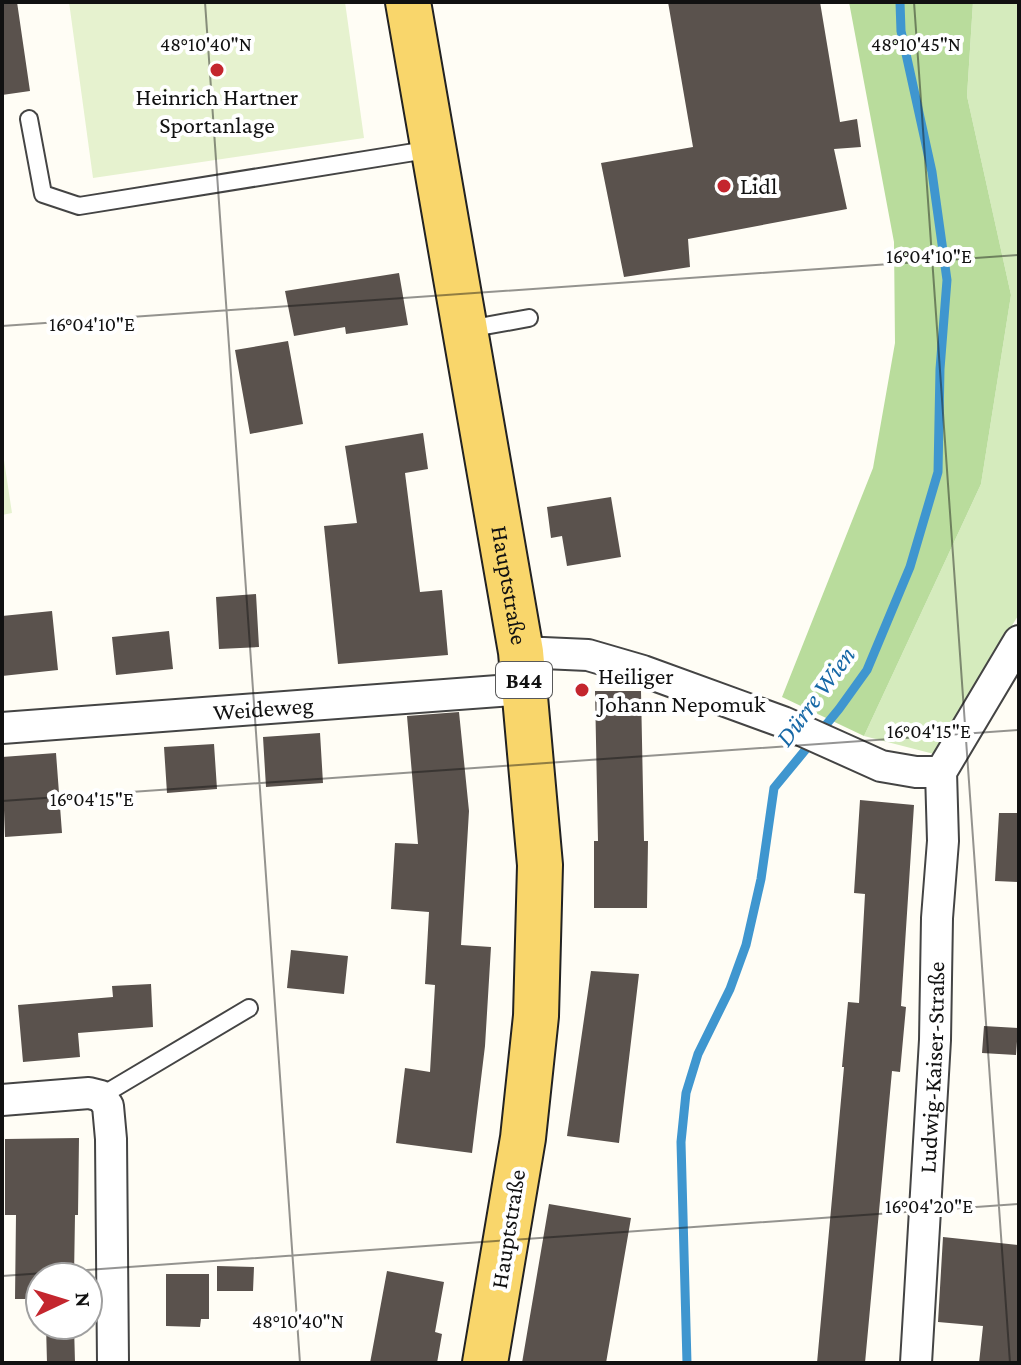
<svg xmlns="http://www.w3.org/2000/svg" width="1021" height="1365" font-family="'Crimson Pro',serif">
	<style>
		.green { fill: #d5ebbd }
		.forest { fill: #b9dc9c }
		.pitch { fill: #e6f2cf }
		.lines { fill: none; stroke-linecap: round; stroke-linejoin: round }
		.stream { stroke: #3f96cf; stroke-width: 9 }
		.building { fill: #5a524d }
		.service-casing { stroke: #444; stroke-width: 20 }
		.minor-casing { stroke: #444; stroke-width: 34 }
		.primary-casing { stroke: #222; stroke-width: 48 }
		.service { stroke: #fff; stroke-width: 16 }
		.minor { stroke: #fff; stroke-width: 30 }
		.primary { stroke: #f9d66b; stroke-width: 44 }
		.ticks { fill: none; stroke: #111; stroke-width: 2; stroke-opacity: 0.45 }
		.poi-dot { fill: #c4262e; stroke: #fff; stroke-width: 3 }
		.labels { text-anchor: middle; stroke-width: 8; stroke-linejoin: round; paint-order: stroke }
		.shield { fill: #fff; stroke: #585858; stroke-width: 2 }
		.shield-label { font-size: 22px; font-weight: bold; fill: #111 }
		.poi-label { font-size: 24px; fill: #111; stroke: #fff; text-anchor: start }
		.street-label { font-size: 24px; fill: #111; stroke: #fff }
		.water-label { font-size: 26px; font-style: italic; fill: #1768a6; stroke: #fff }
		.ticks-label { font-size: 20px; text-anchor: middle; fill: #111; stroke: #fff; stroke-width: 8; stroke-linejoin: round; paint-order: stroke }
	</style>
	<rect width="100%" height="100%" fill="#fffdf5"/>
	<path class="green" d="M973 2H1019V614L934 754 864 736 981 484 1011 295 967 96Z"/>
	<path class="forest" d="M849 2H973L967 96 1011 295 981 484 864 736 782 697 873 468 895 343 894 242Z"/>
	<path class="pitch" d="M69 2H345L364 138 93 178Z
		M2 447 12 513 2 515Z"/>
	<g class="lines">
		<path class="stream" d="M687 1363 681 1142 686 1093 698 1054 730 989 746 945 761 879 774 788 839 709 867 670 910 567 938 472 940 369 947 280 932 172 901 31 900 2"/>
	</g>
	<path class="building" d="M2 2H17L30 91 2 95Z
		M668 2H820L840 122 857 119 861 147 834 149 847 209 688 239 690 267 624 277 601 163 693 147Z
		M399 273 408 325 346 334 345 327 294 336 285 291Z
		M288 341 303 424 250 434 235 350Z
		M423 433 428 469 405 473 420 592 442 590 448 655 338 664 324 526 357 523 345 446Z
		M611 497 621 557 567 566 562 536 551 538 547 507Z
		M256 594 259 647 219 649 216 597Z
		M52 611 58 670 2 676V616Z
		M169 631 173 669 116 675 112 637Z
		M595 691H641L644 841H648L647 908H594V841H598Z
		M459 712 469 811 461 945 491 947 485 1046 472 1153 396 1143 405 1068 430 1072 435 985 425 984 429 912 391 909 395 843 418 844 407 716Z
		M320 733 323 783 266 787 263 737Z
		M214 744 217 789 167 793 164 747Z
		M56 753 62 833 5 837 2 757Z
		M860 800 914 805 901 1006 906 1007 900 1072 892 1071 865 1363H817L844 1067H842L848 1002 859 1003 865 894 854 893Z
		M999 813H1019V882L995 881Z
		M291 950 348 956 344 994 287 988Z
		M591 971 639 974 619 1143 567 1136Z
		M151 984 153 1027 78 1033 80 1057 23 1062 18 1005 113 997 112 986Z
		M984 1026 1018 1028 1016 1055 982 1053Z
		M79 1138 78 1215H75L74 1277H40V1299H15L16 1215H5V1139Z
		M549 1204 631 1218 606 1363H522Z
		M943 1237 1019 1245V1363H979L983 1326 938 1322Z
		M217 1266 254 1267 253 1291H217Z
		M387 1271 444 1282 435 1332 442 1334 437 1363H370Z
		M166 1274H209V1319H201L200 1327 166 1326Z
		M46 1325H74L75 1363H47Z"/>
	<g class="lines">
		<g class="service-casing">
			<path id="service" d="M29 119 43 194 79 206 433 149
				M468 329 529 318
				M101 1096 249 1008"/>
		</g>
		<g class="minor-casing">
			<g id="minor">
				<path d="M521 652 588 655 643 671 783 722 881 766 916 772H941"/>
				<path id="s1" d="M2 728 525 689"/>
				<path d="M2 1100 89 1093 101 1096 108 1106 111 1139 113 1363"/>
				<path id="s2" d="M916 1363 935 1040 937 918 943 841 941 772 1019 641"/>
			</g>
		</g>
		<g class="primary-casing">
			<g id="primary">
				<path id="s3" d="M408 2 521 652 540 865 536 1016 523 1138 485 1363"/>
			</g>
		</g>
		<use href="#service" class="service"/>
		<use href="#minor" class="minor"/>
		<use href="#primary" class="primary"/>
	</g>
	<path class="ticks" d="M205 2 300 1363M914 2 1010 1363M2 326 1019 255M2 801 1019 730M2 1276 1019 1204"/>
	<g class="poi-dot">
		<circle cx="217" cy="70" r="8"/>
		<circle cx="724" cy="186" r="8"/>
		<circle cx="582" cy="690" r="8"/>
	</g>
	<g class="labels">
		<rect class="shield" x="496" y="662" width="56" height="36" rx="6"/>
		<g class="shield-label">
			<text x="524" y="688">B44</text>
		</g>
		<g class="poi-label">
			<text x="217" y="105" text-anchor="middle">Heinrich Hartner<tspan x="217" dy="28">Sportanlage</tspan></text>
			<text x="740" y="194">Lidl</text>
			<text x="598" y="684">Heiliger<tspan x="598" dy="28">Johann Nepomuk</tspan></text>
		</g>
		<g class="street-label">
			<text dy="8" stroke="none"><textPath href="#s3" startOffset="592">Hauptstraße</textPath></text>
			<text dy="8" stroke="none"><textPath href="#s1" startOffset="262">Weideweg</textPath></text>
			<text dy="8" stroke="none"><textPath href="#s2" startOffset="296">Ludwig-Kaiser-Straße</textPath></text>
			<text transform="translate(508 1229) rotate(-81)" y="8">Hauptstraße</text>
		</g>
		<g class="water-label">
			<text transform="translate(815 696) rotate(-54)" y="9">Dürre Wien</text>
		</g>
	</g>
	<g class="ticks-label">
		<text x="206" y="51">48°10'40"N</text>
		<text x="916" y="51">48°10'45"N</text>
		<text x="929" y="263">16°04'10"E</text>
		<text x="92" y="331">16°04'10"E</text>
		<text x="929" y="738">16°04'15"E</text>
		<text x="92" y="806">16°04'15"E</text>
		<text x="929" y="1213">16°04'20"E</text>
		<text x="298" y="1328">48°10'40"N</text>
	</g>
	<rect width="1021" height="1365" fill="none" stroke="#111111" stroke-width="8"/>
	<g transform="translate(64 1301) rotate(86)"><circle r="38" fill="#ffffff" stroke="#a0a0a0" stroke-width="2"/>
	<path d="M0-6L14 30L0 20L-14 30Z" fill="#c4262e"/>
	<text y="-12" font-size="22" font-weight="bold" text-anchor="middle" fill="#111111">N</text>
	</g>
</svg>
